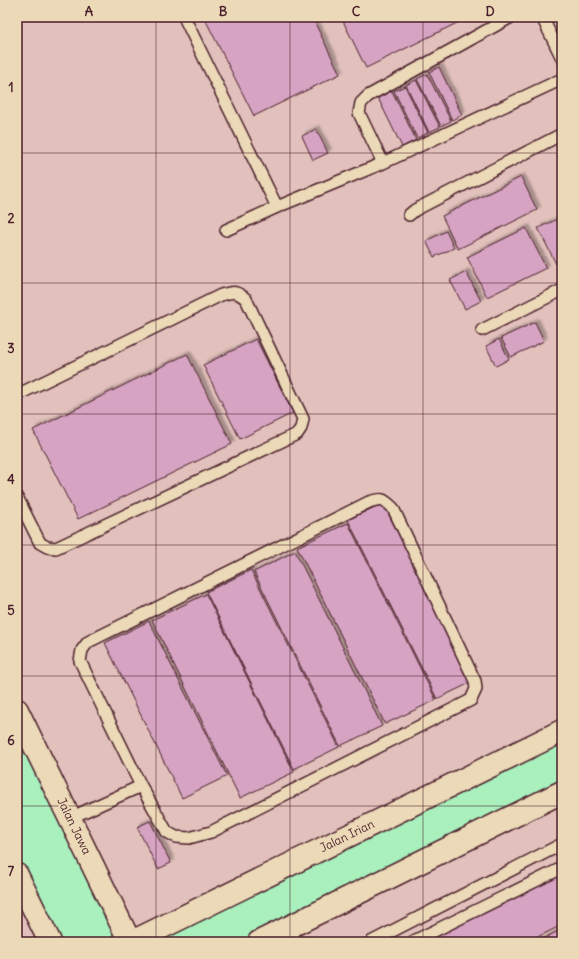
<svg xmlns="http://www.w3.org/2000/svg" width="579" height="959" font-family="Delius,sans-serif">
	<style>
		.built { fill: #e2c1bc }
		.green { fill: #a9f0bd; stroke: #7a8874 }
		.building { fill: #d6a4c2; stroke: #4a1f2b; filter: url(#shadow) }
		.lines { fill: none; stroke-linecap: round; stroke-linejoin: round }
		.service-casing { stroke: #4a1f2b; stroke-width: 14 }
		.tertiary-casing { stroke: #4a1f2b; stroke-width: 25 }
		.service { stroke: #ebd9b7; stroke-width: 11 }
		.tertiary { stroke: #ebd9b7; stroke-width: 22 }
		.grid { fill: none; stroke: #4a1f2b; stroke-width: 1; stroke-opacity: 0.55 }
		.labels { text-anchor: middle; stroke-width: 4; stroke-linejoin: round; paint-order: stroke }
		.street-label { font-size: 12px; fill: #4a1f2b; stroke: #ebd9b7 }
		.neatline { fill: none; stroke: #4a1f2b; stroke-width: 1.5 }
		.grid-label { font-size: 13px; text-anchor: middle; font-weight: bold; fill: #4a1f2b }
	</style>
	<defs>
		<filter id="shadow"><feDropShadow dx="3.5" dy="-3.5" stdDeviation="1" flood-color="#0004"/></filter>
	</defs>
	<rect width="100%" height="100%" fill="#e7ceb9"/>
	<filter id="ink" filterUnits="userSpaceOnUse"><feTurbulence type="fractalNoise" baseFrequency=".025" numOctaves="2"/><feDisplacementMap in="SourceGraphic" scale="8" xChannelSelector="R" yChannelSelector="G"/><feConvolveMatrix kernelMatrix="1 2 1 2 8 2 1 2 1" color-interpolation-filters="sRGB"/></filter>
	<g filter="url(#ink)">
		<path class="built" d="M17 17H562V942H17Z"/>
		<path class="green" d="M17 714 130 942H49L17 876Z
			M562 731V792L259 942H132Z"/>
		<path class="building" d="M204 17H312L340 74 254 116Z
			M341 17H469L366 68Z
			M439 67 462 115 452 120 429 72Z
			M427 74 451 121 441 126 417 79Z
			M416 80 440 127 429 132 406 85Z
			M405 86 428 133 417 138 394 91Z
			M392 91 416 140 402 147 378 98Z
			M316 129 328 153 313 160 302 136Z
			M521 177 537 210 458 249 442 216Z
			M562 217V260L556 264 538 228Z
			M526 228 546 268 487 297 467 257Z
			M446 231 454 248 434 257 426 241Z
			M466 272 481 301 465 309 450 280Z
			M535 322 544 341 511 357 501 338Z
			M256 339 293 413 240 439 203 365Z
			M499 339 509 359 496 366 486 346Z
			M187 354 232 444 78 519 33 430Z
			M383 503 472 682 437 699 348 520Z
			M348 523 436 700 385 724 297 547Z
			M295 551 382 726 340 746 254 572Z
			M251 570 339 747 294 769 206 592Z
			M206 594 294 772 240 798 152 620Z
			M149 621 227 776 182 798 105 643Z
			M150 821 171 863 158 869 137 827Z
			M562 873V925L527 942H424Z
			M562 929V942H537Z"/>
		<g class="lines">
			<g class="service-casing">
				<path id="service" d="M184 17 277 207
					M542 17 562 58
					M383 163 359 113 361 103 368 96 511 17
					M409 215 415 210 562 134
					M226 230 277 207 383 163 562 79
					M482 330 562 290
					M17 395 221 295C233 292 235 290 246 299L303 419 301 428 297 434 56 548 47 547 40 543 17 497
					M70 818 141 786 80 661 82 650 88 642 369 502C382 498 383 498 393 508L475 681 476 689 471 700 211 832 189 838 176 837 167 832 141 786
					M291 927 295 942
					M371 942 562 844
					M412 942 562 868"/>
			</g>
			<g class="tertiary-casing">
				<path id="tertiary" d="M17 710 130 942
					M17 875 50 942
					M132 942 562 731
					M259 942 562 792"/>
			</g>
			<use href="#service" class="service"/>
			<use href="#tertiary" class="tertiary"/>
		</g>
	</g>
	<path class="grid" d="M156 17V942M290 17V942M423 17V942M17 153H562M17 283H562M17 414H562M17 545H562M17 676H562M17 806H562"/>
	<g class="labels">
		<g class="street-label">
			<text transform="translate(74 826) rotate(64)" y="4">Jalan Jawa</text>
			<text transform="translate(347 836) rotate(-26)" y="4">Jalan Irian</text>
		</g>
	</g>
	<rect width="579" height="959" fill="none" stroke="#ebd9b7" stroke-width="44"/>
	<rect x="22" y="22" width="535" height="915" class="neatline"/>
	<g class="grid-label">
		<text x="89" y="16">A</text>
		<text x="223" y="16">B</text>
		<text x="356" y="16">C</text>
		<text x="490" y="16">D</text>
		<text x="11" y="92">1</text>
		<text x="11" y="223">2</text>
		<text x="11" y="353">3</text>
		<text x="11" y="484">4</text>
		<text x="11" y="615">5</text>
		<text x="11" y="745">6</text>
		<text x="11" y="876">7</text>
	</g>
</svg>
